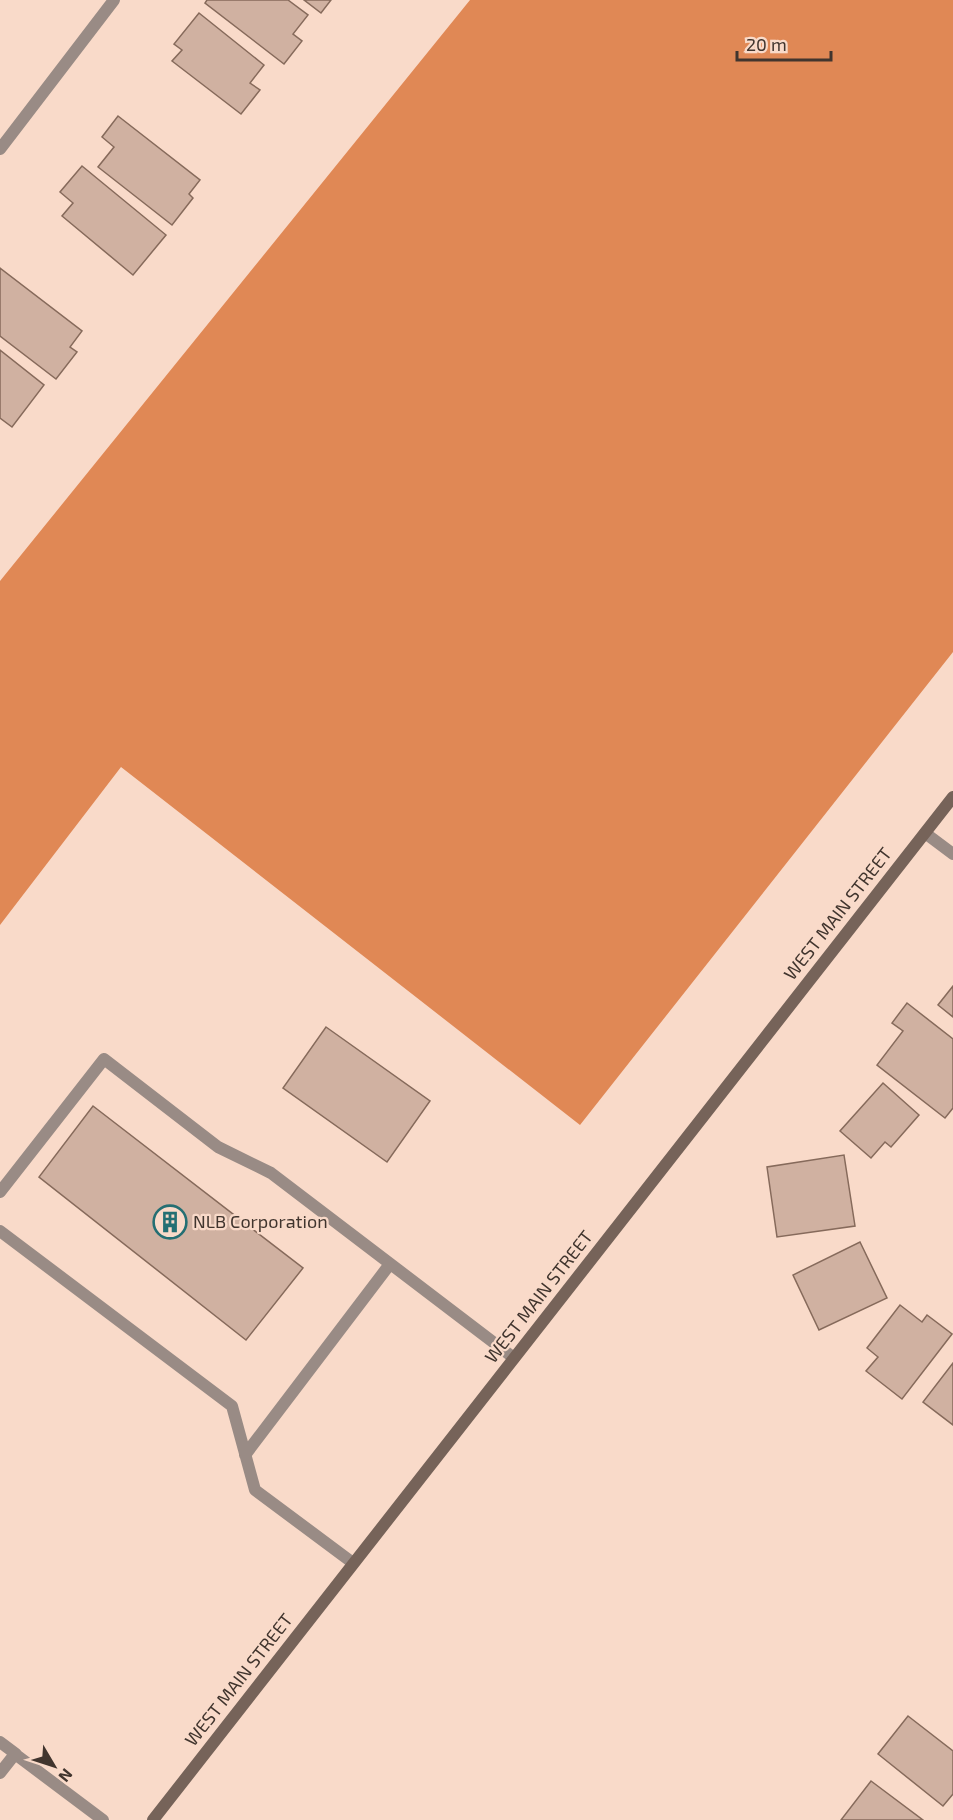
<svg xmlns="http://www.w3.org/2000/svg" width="953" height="1820" font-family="'Exo 2',sans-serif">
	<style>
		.forest { fill: #e08855 }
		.building { fill: #d0b1a1; stroke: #866a5b; stroke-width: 1.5 }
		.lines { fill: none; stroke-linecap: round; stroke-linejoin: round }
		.lane { stroke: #998b85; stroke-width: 12 }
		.street { stroke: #998b85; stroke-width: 12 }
		.secondary { stroke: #766359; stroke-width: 12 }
		.labels { text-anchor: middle; stroke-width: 4.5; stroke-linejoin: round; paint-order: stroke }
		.street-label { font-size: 18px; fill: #41352e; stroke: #f9dac9 }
		.poi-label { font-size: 18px; fill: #41352e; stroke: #f9dac9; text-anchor: start }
	</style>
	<rect width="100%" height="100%" fill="#f9dac9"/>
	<path class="forest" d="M470 0H953V652L580 1125 121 767 0 925V581Z"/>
	<path class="building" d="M207 0H288L308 15 293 34 302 41 284 64 205 3Z
		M304 0H331L321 13Z
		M199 13 264 65 250 83 260 90 241 114 172 61 182 50 174 44Z
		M118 116 200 180 189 194 193 198 172 225 98 167 114 147 102 137Z
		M82 166 166 235 133 275 62 216 73 203 60 192Z
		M0 268 82 331 70 347 77 352 56 379 0 336Z
		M0 350 44 385 12 427 0 418Z
		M953 986V1017L938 1005Z
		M907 1003 953 1039V1108L945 1118 877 1065 903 1031 892 1023Z
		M326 1027 430 1101 387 1162 283 1088Z
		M883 1083 919 1115 891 1147 885 1142 871 1158 840 1131Z
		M93 1106 303 1268 246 1340 39 1177Z
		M844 1155 855 1226 777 1237 767 1167Z
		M860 1242 887 1298 819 1330 793 1275Z
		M900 1305 922 1322 927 1315 952 1334 902 1399 866 1371 878 1357 867 1348Z
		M953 1363V1425L923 1402Z
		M908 1716 953 1751V1794L943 1806 878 1754Z
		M871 1781 923 1820H841Z"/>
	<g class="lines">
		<path class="lane" d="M0 1192 104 1059 218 1147 271 1173 514 1358
			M0 1231 232 1406 255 1490 353 1563
			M245 1455 390 1264
			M0 1742 16 1754
			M0 1773 15 1754 103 1820"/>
		<path class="street" d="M0 149 114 0
			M925 833 953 854"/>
		<path class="secondary" d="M153 1820 953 797"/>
	</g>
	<defs>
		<g id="building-ring" transform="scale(1.725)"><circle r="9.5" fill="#f9dac9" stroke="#246f73" stroke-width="1.5"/><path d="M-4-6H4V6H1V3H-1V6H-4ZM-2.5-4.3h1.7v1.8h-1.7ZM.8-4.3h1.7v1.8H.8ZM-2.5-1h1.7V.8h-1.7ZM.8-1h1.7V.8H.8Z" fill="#246f73"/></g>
	</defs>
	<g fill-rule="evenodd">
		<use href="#building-ring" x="170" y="1222"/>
	</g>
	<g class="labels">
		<g class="street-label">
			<text transform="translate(838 914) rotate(-52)" y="6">WEST MAIN STREET</text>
			<text transform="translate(539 1297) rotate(-52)" y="6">WEST MAIN STREET</text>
			<text transform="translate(239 1680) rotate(-52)" y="6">WEST MAIN STREET</text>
		</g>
		<g class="poi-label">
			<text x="193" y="1228">NLB Corporation</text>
		</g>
	</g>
	<g transform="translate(54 1766) rotate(129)" stroke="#f9dac9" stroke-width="4.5" paint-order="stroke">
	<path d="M0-4.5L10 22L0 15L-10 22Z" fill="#41352e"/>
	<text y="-9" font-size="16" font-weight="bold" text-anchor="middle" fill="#41352e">N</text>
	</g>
	<path d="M737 51v9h94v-9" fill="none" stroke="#41352e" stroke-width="3"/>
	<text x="746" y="51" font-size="18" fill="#41352e" stroke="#f9dac9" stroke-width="4.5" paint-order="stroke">20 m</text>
</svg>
